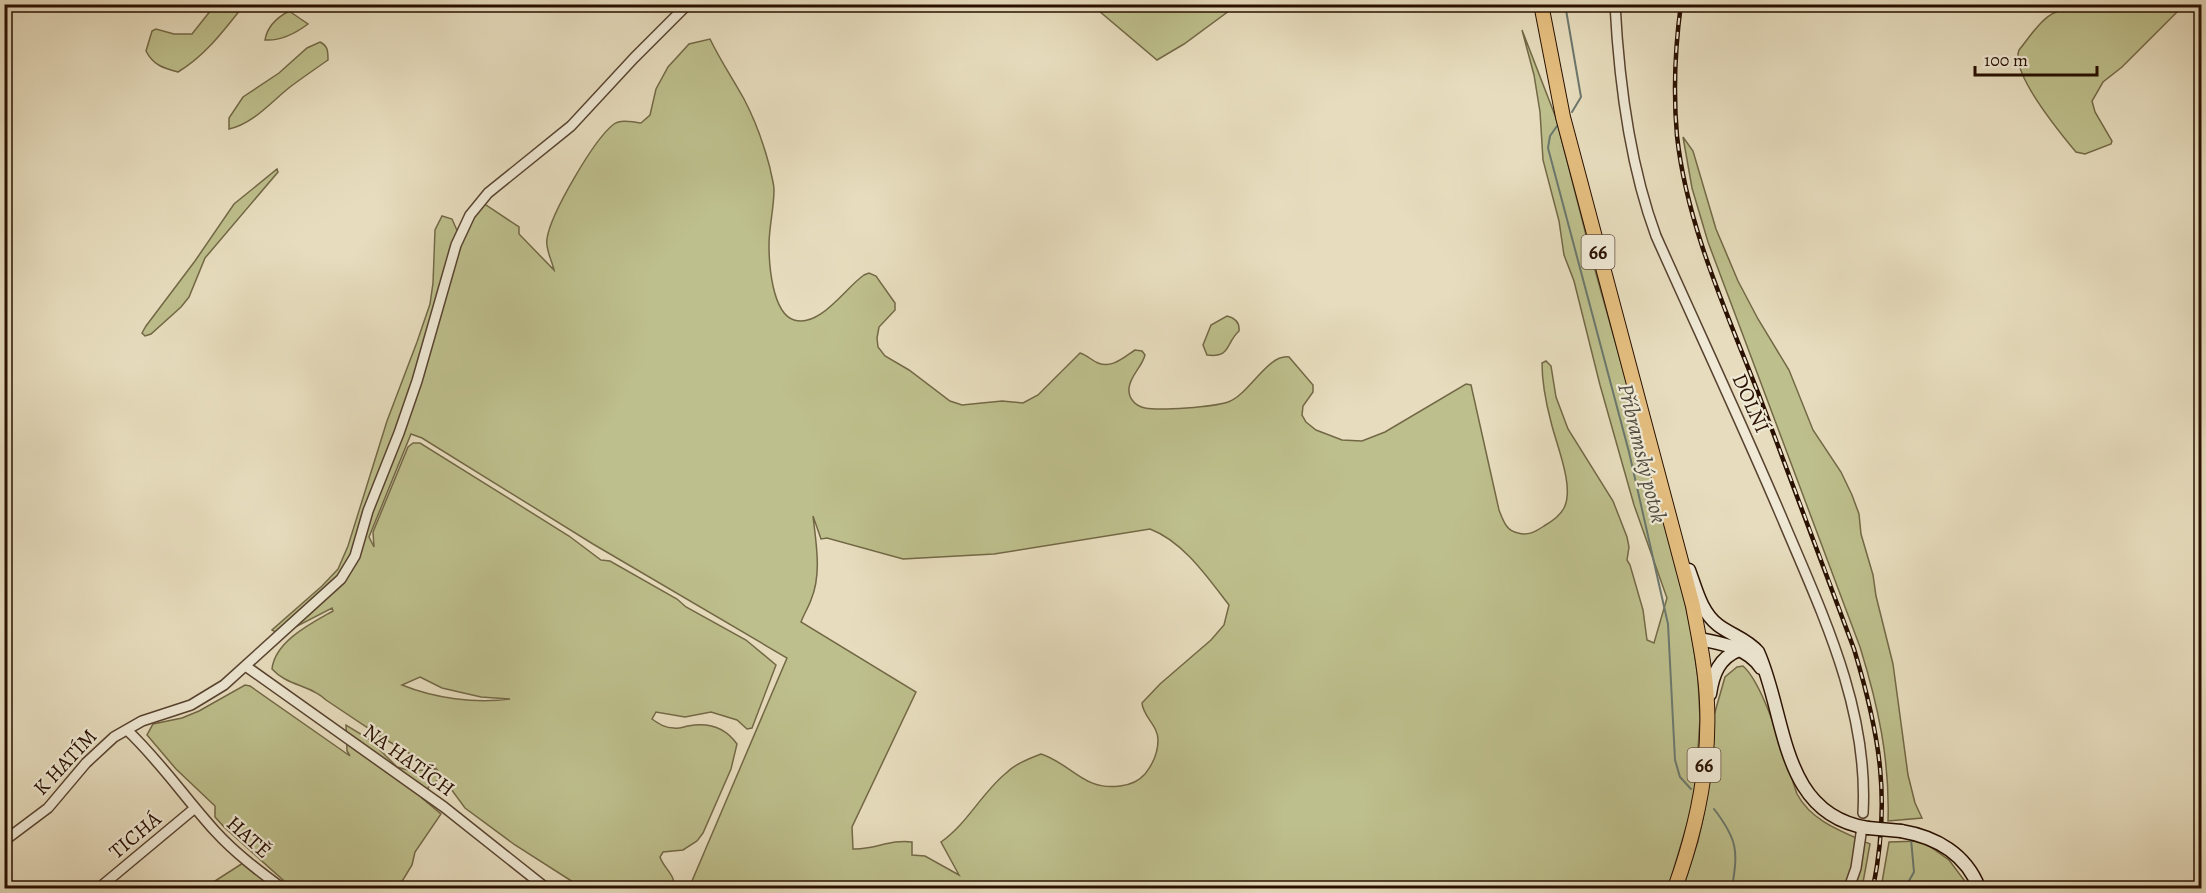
<svg xmlns="http://www.w3.org/2000/svg" width="2206" height="893" font-family="Alegreya,serif">
	<style>
		.green { fill: #bdbf8c; stroke: #736846; stroke-width: 1.5; fill-rule: evenodd }
		.lines { fill: none; stroke-linecap: round; stroke-linejoin: round }
		.stream { stroke: #6b776d; stroke-width: 2 }
		.street-casing { stroke: #584330; stroke-width: 12 }
		.secondary-casing { stroke: #291000; stroke-width: 15 }
		.primary-casing { stroke: #291000; stroke-width: 16 }
		.street { stroke: #efe9d5; stroke-width: 9 }
		.secondary { stroke: #efe9d5; stroke-width: 12 }
		.primary { stroke: #e4be7f; stroke-width: 14 }
		.rail-casing { stroke: #291000; stroke-width: 4.5 }
		.rail { stroke: #efe9d5; stroke-width: 2; stroke-dasharray: 7; stroke-linecap: butt }
		.secondary-bridge-casing { stroke: #291000; stroke-width: 15; stroke-linecap: butt }
		.secondary-bridge { stroke: #efe9d5; stroke-width: 12 }
		.labels { text-anchor: middle; stroke-width: 4.5; stroke-linejoin: round; paint-order: stroke }
		.shield { fill: #efe9d5; stroke: #645140; stroke-width: 1.5 }
		.shield-label { font-size: 20px; font-weight: bold; fill: #291000 }
		.street-label { font-size: 21px; fill: #291000; stroke: #efe9d5 }
		.water-label { font-size: 22px; font-style: italic; fill: #504c40; stroke: #efe9d5 }
	</style>
	<rect width="100%" height="100%" fill="#e7ddbe"/>
	<filter id="stains"><feTurbulence type="fractalNoise" baseFrequency=".00333" numOctaves="4"/><feColorMatrix values="0 0 0 0 .2 0 0 0 0 .09 0 0 0 0 .02 0 0 0 .5 -.17"/></filter>
	<radialGradient id="worn" r=".72"><stop offset=".6" stop-color="#630" stop-opacity="0"/><stop offset="1" stop-color="#630" stop-opacity=".3"/></radialGradient>
	<path class="green" d="M215 5H244C224 30 206 55 178 72 163 68 153 65 146 51L152 31 156 29 174 34H192Z
		M1092 5H1237L1184 44 1157 60Z
		M2099 5H2184L2122 67 2103 82 2092 101 2095 112 2112 141 2111 144 2085 154 2076 152C2061 134 2010 73 2019 50 2029 38 2041 18 2056 12 2069 7 2086 9 2099 5Z
		M289 11 308 24C296 33 280 41 265 40 267 27 278 17 289 11Z
		M1522 30 1556 118 1595 270 1674 551 1692 635 1698 679 1700 719 1696 778 1691 811 1668 888H689L787 658 593 544 422 438 411 434 369 537 374 547 373 532 408 447 413 443H420L569 536 601 560 610 561 677 599 686 607 746 640 776 665 752 728 747 729 737 720 711 712 685 717 656 712 652 719C659 724 665 728 674 728 678 729 683 727 688 726 708 722 725 727 737 744L731 769 703 833 697 841 683 850 663 852 660 857C664 869 676 875 674 888H588L573 882 515 845 465 808 437 770 438 780 430 785 422 798 441 814 415 852 412 865 398 888H292L224 827 215 817V806L176 769 147 735 153 724 182 718 199 711 245 685 250 686 350 756 347 751 346 725 369 739 397 767 412 771 436 769 383 738 326 700C311 685 287 686 272 669 275 641 312 623 333 611L332 608 280 635 272 630 322 586 338 569 348 546 387 421 417 342 430 304 433 283 435 230 442 216 452 219 459 235 480 201 519 227V234L554 270C552 261 545 248 547 239 550 215 594 139 614 124 621 119 632 122 641 123L650 115 656 89 668 67 689 44 710 39C720 60 733 79 744 99 755 120 764 145 770 168 771 175 774 183 774 190 774 208 769 227 769 245 769 264 772 313 794 320 820 328 845 288 864 275L869 273 876 276 895 303V310L879 327 877 338 878 347 885 356 909 370 950 401 962 405 1002 401 1023 403 1038 395 1080 353C1087 355 1091 360 1098 363 1112 369 1124 357 1135 350L1142 351 1145 355C1142 367 1130 376 1129 388 1128 398 1135 406 1145 408 1160 411 1213 407 1228 402 1250 394 1267 354 1289 357L1313 385V392L1303 406 1302 415 1306 422 1316 430 1342 440 1362 441 1385 432 1466 384 1471 385 1499 510C1503 520 1506 531 1518 533 1528 536 1535 532 1544 526 1551 522 1560 516 1564 508 1575 487 1556 444 1551 422 1546 403 1542 383 1542 363L1546 361 1551 366 1556 397 1568 429 1613 501 1627 537 1629 547 1627 560 1630 565 1643 610 1647 640 1654 643 1667 598 1634 505 1600 385 1574 281 1564 255 1559 221 1543 160 1540 112 1534 75ZM813 516 821 539 827 538 903 559 994 554 1150 529C1184 542 1208 578 1229 605L1224 625 1211 640 1160 684 1142 703C1143 717 1158 725 1158 740 1158 754 1153 764 1145 774 1139 781 1129 785 1120 786 1083 791 1072 764 1041 754 1028 759 1015 764 1005 774 981 794 967 824 941 842L959 875 925 856 912 855V842C890 839 874 850 853 849L852 827 916 692 801 622C804 614 808 608 811 600 822 574 816 543 813 516ZM420 677 442 688 481 697 510 699C475 704 434 698 402 685Z
		M320 42C328 46 328 51 328 60 315 69 302 78 290 87 271 102 253 124 229 129V118L243 97 279 73 307 48Z
		M1683 137 1693 151 1716 229 1738 281 1758 319 1789 370 1813 430 1841 472 1852 495 1859 514 1861 534 1873 575 1876 596 1893 664 1908 775 1915 803 1922 818 1888 821C1890 760 1878 705 1860 647L1708 242 1692 188Z
		M277 169 278 172 205 258 189 297 181 307 151 334 145 336 142 333 146 326 195 261 234 204Z
		M1227 316C1235 318 1240 322 1239 331 1225 344 1231 358 1207 355L1203 345 1211 325Z
		M1743 666C1765 685 1786 763 1797 794 1812 822 1843 832 1870 844L1862 888H1683L1698 841 1704 813 1709 780 1713 719 1725 677 1737 667Z
		M1922 841 1949 860 1970 888H1881L1889 842Z
		M243 863 274 888H204Z"/>
	<g class="lines">
		<path class="stream" d="M1565 4 1581 97 1572 112
			M1557 126 1550 136 1548 148 1629 452 1668 624 1675 760 1680 777 1691 789
			M1714 809C1738 840 1738 851 1732 888
			M1905 888 1914 872 1911 839"/>
		<g class="street-casing">
			<path id="street" d="M1615 4C1619 82 1629 163 1656 236 1698 330 1742 424 1782 518 1822 613 1869 709 1863 813
				M247 667 444 807 546 888
				M127 730C160 761 185 798 215 831 235 853 259 871 282 888
				M4 841 48 808 86 763 114 737 142 721 191 705 224 685 341 579 355 556 368 511 399 433 417 381 456 245 470 215 488 193 571 126 634 58 688 4
				M99 888 195 808
				M1849 888 1856 868 1862 827
				M2200 888 2202 887"/>
		</g>
		<g class="secondary-casing">
			<path id="secondary" d="M1689 570C1696 589 1701 612 1718 625 1731 635 1747 639 1758 652 1787 716 1779 814 1868 828
				M1699 639C1721 643 1748 648 1761 668
				M1710 694C1713 674 1719 658 1739 650
				M1901 831C1936 837 1966 854 1979 888"/>
		</g>
		<g class="primary-casing">
			<path id="primary" d="M1541 4 1563 117 1693 606C1699 638 1706 671 1707 703 1710 765 1696 830 1675 888"/>
		</g>
		<use href="#street" class="street"/>
		<use href="#secondary" class="secondary"/>
		<use href="#primary" class="primary"/>
		<g class="rail-casing">
			<path id="rail" d="M1681 4C1675 48 1673 91 1677 136 1687 228 1729 317 1762 403 1793 485 1824 567 1854 649 1880 735 1891 800 1873 888"/>
		</g>
		<use href="#rail" class="rail"/>
		<g class="secondary-bridge-casing">
			<path id="secondary-bridge" d="M1868 828 1901 831"/>
		</g>
		<use href="#secondary-bridge" class="secondary-bridge"/>
	</g>
	<g class="labels">
		<g class="shield">
			<rect x="1581.5" y="235" width="33" height="34" rx="4.5"/>
			<rect x="1687.5" y="748" width="33" height="34" rx="4.5"/>
		</g>
		<g class="shield-label">
			<text x="1598" y="259">66</text>
			<text x="1704" y="772">66</text>
		</g>
		<g class="street-label">
			<text transform="translate(1751 403) rotate(66)" y="7">DOLNÍ</text>
			<text transform="translate(409 760) rotate(36)" y="7">NA HATÍCH</text>
			<text transform="translate(65 762) rotate(-47)" y="7">K HATÍM</text>
			<text transform="translate(135 835) rotate(-40)" y="7">TICHÁ</text>
			<text transform="translate(249 837) rotate(42)" y="7">HATĚ</text>
		</g>
		<g class="water-label">
			<text transform="translate(1643 453) rotate(76)" y="8">Příbramský potok</text>
		</g>
	</g>
	<rect width="2206" height="893" fill="none" stroke="#e7ddbe" stroke-width="24"/>
	<rect x="6" y="6" width="2194" height="881" fill="none" stroke="#291000" stroke-width="3"/>
	<rect x="12" y="12" width="2182" height="869" fill="none" stroke="#291000" stroke-width="1.5"/>
	<path d="M1975 66v9h122v-9" fill="none" stroke="#291000" stroke-width="3"/>
	<text x="1984" y="66" font-size="18" fill="#291000" stroke="#efe9d5" stroke-width="4.5" paint-order="stroke">100 m</text>
	<rect width="100%" height="100%" filter="url(#stains)"/>
	<rect width="100%" height="100%" fill="url(#worn)"/>
</svg>
